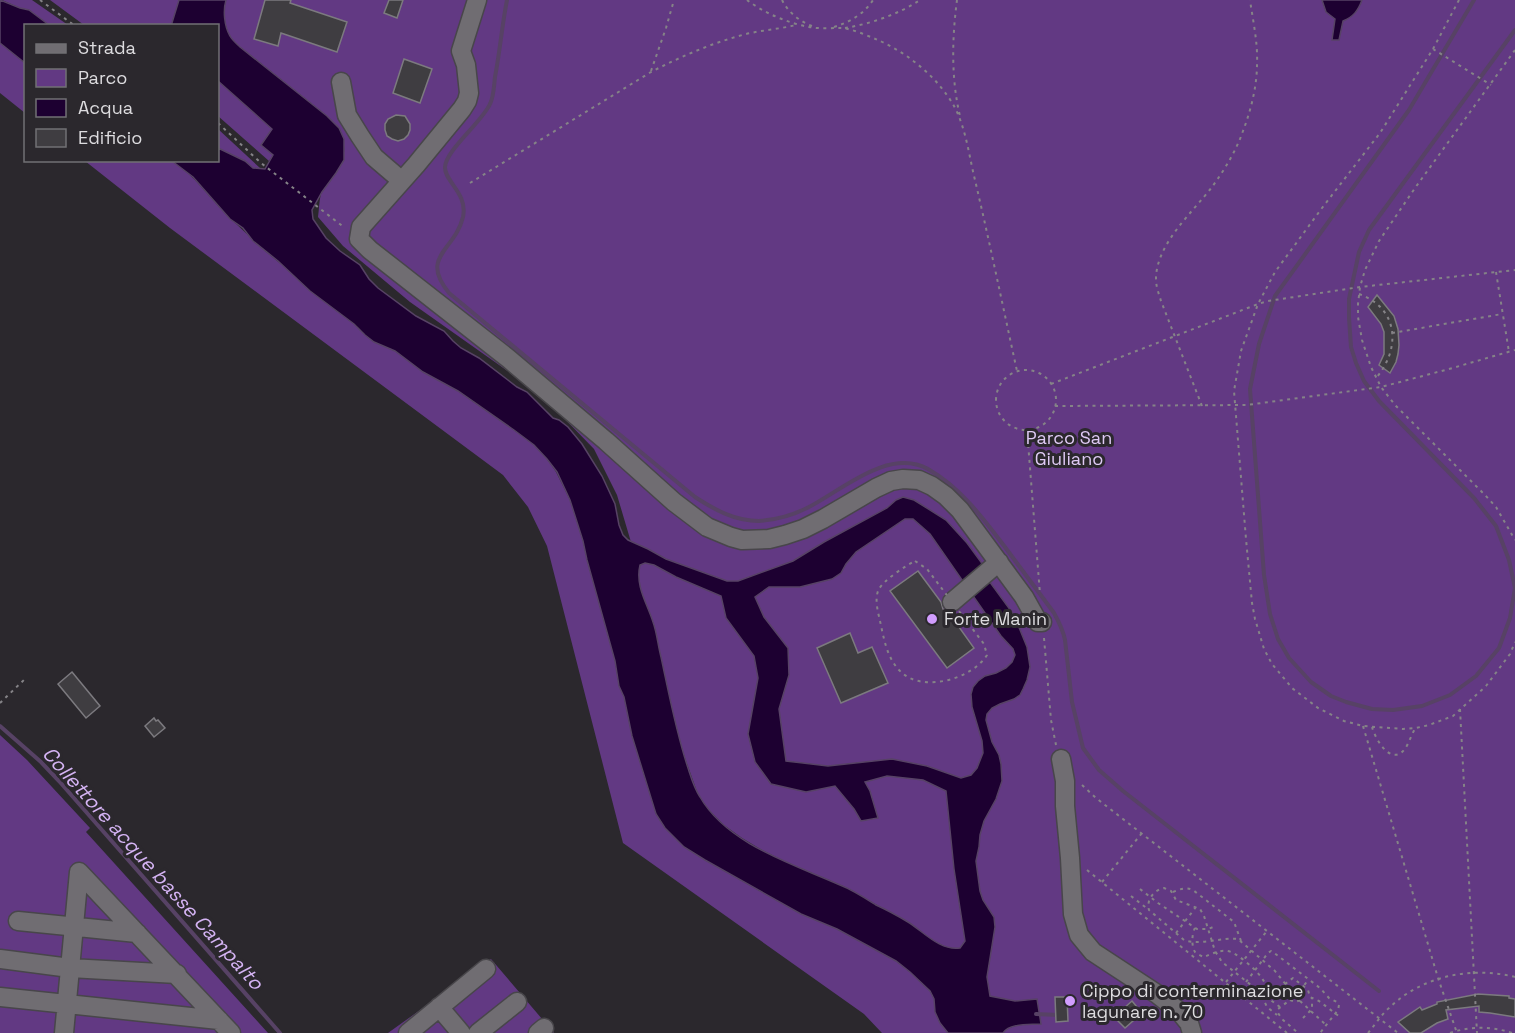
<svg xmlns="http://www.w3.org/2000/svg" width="1515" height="1033" font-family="'Space Grotesk',sans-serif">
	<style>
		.green { fill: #623983 }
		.water { fill: #1d0031; stroke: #574265; stroke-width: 1.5; fill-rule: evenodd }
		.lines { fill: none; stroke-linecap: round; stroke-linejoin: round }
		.stream { stroke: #574265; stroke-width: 4 }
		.building { fill: #3f3d41; stroke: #7c7a7f; stroke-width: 1.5 }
		.minor-casing { stroke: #48464a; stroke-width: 21 }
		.path { stroke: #858387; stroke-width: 2; stroke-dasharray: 3 4.5; stroke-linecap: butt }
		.minor { stroke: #706d72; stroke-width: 18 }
		.poi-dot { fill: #d19dfe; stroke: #2b282d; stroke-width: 2 }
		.labels { text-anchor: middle; stroke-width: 6; stroke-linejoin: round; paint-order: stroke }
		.park-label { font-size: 18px; fill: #dfcaf5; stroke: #2b282d }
		.poi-label { font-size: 18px; fill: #dddcdf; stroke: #2b282d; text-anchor: start }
		.water-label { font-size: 20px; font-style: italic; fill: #d4b3f3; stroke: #2b282d }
	</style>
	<rect width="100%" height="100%" fill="#2b282d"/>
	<path class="green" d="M2 0H32L68 25H49L29 10 20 8Z
		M50 0H179L171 26 84 25Z
		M226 0H1515V1033H999L886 910 843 886 786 862 762 850 742 838 724 825 710 811 699 797 685 758 675 724 653 622 641 591 638 574 639 569 617 495 594 449 556 410 509 372 410 302 343 246 318 217C319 210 319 201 321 194 324 187 331 181 335 174 351 151 345 135 327 116L240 47C237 44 232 40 230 36 224 26 223 10 226 0Z
		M0 43 25 63V113L0 93Z
		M218 81 273 129V155L269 161 218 116Z
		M218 129 261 169 253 168 245 161 218 148Z
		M172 160C195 176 210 199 230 218 238 226 246 232 253 241L346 318 354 324 365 335 374 342 395 351 423 372 458 391 514 430 534 445 547 459 556 472 570 500 583 541 587 560 615 661 619 686 624 697 632 736 656 814 665 828 705 860 801 914 837 929 896 961 910 972 930 991 934 999 935 1012 940 1023 948 1033H882L864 1014 623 843 547 546 528 507 503 475 170 228 85 161Z
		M0 735 27 760 90 828 86 832 268 1033H0Z
		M491 959 554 1033H388Z"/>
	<path class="water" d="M0 0 20 8 29 10 49 25 26 26 25 63 0 43Z
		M179 0H226C223 10 224 26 230 36 232 40 237 44 240 47L327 116 339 128 344 139V160L336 173 322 192 312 210 313 219 326 238 340 251 360 265 369 279 378 288 416 316 444 331 453 341 461 348 479 358 517 387 527 392 553 418 559 420 568 427 582 444 602 476 615 504 619 525 623 535 628 540 648 549 666 559 727 581H738L793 561 824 542 887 508 896 500 903 497 914 500 946 520 967 543 981 562 989 581 1014 615 1027 647 1030 667 1027 680 1023 689 1020 695 1014 699 1000 704 992 708 987 714 986 720 992 742 999 755 1001 764 1002 781 996 799 984 821 980 835 979 847 976 861 980 891 983 900 994 917 995 927 987 977 990 996 1015 1001 1037 999 1041 1024C1029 1025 1010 1023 1003 1033H948L940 1023 935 1012 934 999 930 991 910 972 896 961 837 929 801 914 705 860 684 847 665 828 656 814 632 736 624 697 619 686 615 661 587 560 583 541 570 500 557 472 547 459 534 445 514 430 458 391 423 372 395 351 374 342 365 335 354 324 310 291 278 261 253 241 243 228 230 219 193 177 172 161 218 160V148L245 161 253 168 265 169 273 155 261 145 272 129 218 81V26H171ZM905 519H913L930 534 1001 636 1013 649 1015 655 1012 662 1006 668 996 673 985 676 978 681 973 687 971 694 972 707 982 741 983 753 977 768 971 775 961 778 927 766 892 759 828 766 786 761 779 709 789 675 788 648 764 617 755 597 769 587H800L832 579 841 573 846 564 856 552ZM645 563 654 565 676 577 721 596 726 618 754 656 758 678 748 734 755 762 771 784 806 792 835 786 854 809 861 821 878 818 870 791 865 782 887 776 923 780 946 791 954 869 965 941 960 948C940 951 924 932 908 922 898 916 887 910 876 905 865 898 853 890 840 885 793 864 727 844 700 797 694 788 691 777 688 768 676 732 669 694 661 657 658 646 657 633 653 622 647 603 635 586 640 565Z
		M1322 0H1362C1358 11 1353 17 1343 21L1339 40H1332L1335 19 1326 12Z"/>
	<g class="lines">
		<path class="stream" d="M507 0C502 25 500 51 495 77 494 85 494 96 490 104 482 122 446 150 445 167 444 181 468 193 463 217 455 251 419 256 449 293L695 497C715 510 735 521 759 521 775 520 793 515 807 508 841 491 888 447 928 469 961 488 982 517 1005 547 1021 569 1038 591 1054 613 1059 622 1063 630 1065 640L1072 702 1083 748 1099 770 1123 791 1379 991
			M1474 0 1409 110 1275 296 1259 344 1250 389 1264 575 1270 614 1278 639 1289 658 1311 682 1331 696 1346 702 1372 709 1393 710 1422 706 1450 695 1476 676 1499 648 1510 618 1515 588 1509 560 1496 526 1474 498 1379 401 1364 381 1356 363 1351 347 1349 318V299L1359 252 1369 230 1515 30
			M0 726 41 762 59 781 280 1033
			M1036 1014 1058 1015"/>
	</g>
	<path class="building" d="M265 0H291L290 3 347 22 337 52 281 33 278 46 254 39Z
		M389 0H403L397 18 384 13Z
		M404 59 432 69 420 103 393 93Z
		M396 115 405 116 410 124V130L408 135 404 139 398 141 392 139 387 136 385 130V124L388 119Z
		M1377 295 1394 316 1398 329 1399 345 1398 354 1396 362 1390 373 1379 365 1384 354V332L1381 324 1368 307Z
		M918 571 941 602 943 609 949 613 974 648 947 668 890 591Z
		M850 633 858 653 872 647 888 683 841 703 817 648Z
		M72 672 100 706 86 718 58 684Z
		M154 718 156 721 158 720 165 728 154 737 145 726Z
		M1478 994 1509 996V998L1515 999V1017L1490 1013 1479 1012V1006L1446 1010 1448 1019 1437 1023 1421 1033H1410L1398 1022 1420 1007 1422 1010 1437 1004V1002Z
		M1055 997H1067L1068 1021 1056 1022Z
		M1132 1001 1142 1013 1125 1028 1114 1017Z"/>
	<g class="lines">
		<g class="minor-casing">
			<path id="minor" d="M477 0 461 51 466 65 469 93 467 101 462 109 416 165 361 227 359 239 370 250 509 359 606 441 674 502 707 527 731 537 742 540 769 539 785 535 803 529 823 519 876 488 891 481 903 479 919 480 932 486 946 496 960 510 1024 597 1038 622H1042
				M341 82 347 115 360 136 374 157 402 181
				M952 602 999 562
				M1061 759 1065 781V806L1070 858 1073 914 1079 935 1093 952 1157 994 1180 1012 1189 1023 1192 1033
				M18 921 137 933
				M0 959 70 968 177 974
				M0 997 219 1020
				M439 1007 461 1033
				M64 1033 79 872 231 1033
				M408 1033 486 969
				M478 1033 517 1002
				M538 1033 544 1028"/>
		</g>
		<path class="path" d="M40 0 75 26
			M747 0C764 13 788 23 809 27 820 29 831 28 841 28 854 29 868 36 880 41 909 54 938 78 954 106 966 128 969 156 975 180 990 244 1003 307 1017 371
			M782 0C788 12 799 21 812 26
			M957 0C952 38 951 79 960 116
			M1459 0 1433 49 1380 133 1322 208 1275 272 1258 304 1241 351 1234 391 1246 539 1252 603 1255 619 1264 649 1272 664 1292 688 1318 708 1344 721 1363 726 1403 729 1416 728 1429 725 1453 716 1486 686 1510 654 1515 642
			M834 27C850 22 864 14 873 0
			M845 28C870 24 899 14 920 0
			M1433 49 1491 85
			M1515 50 1415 188 1379 241 1365 270 1360 287 1358 304V317L1362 340 1371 367 1381 387 1395 405 1485 495 1496 507 1515 540
			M651 71 666 28 674 0
			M218 123 261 163 345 228
			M470 183 651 72C682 56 712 43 746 34 763 30 780 29 796 25
			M1496 272 1509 352
			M1359 294C1399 308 1401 349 1376 378
			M1392 333 1502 314
			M996 400a30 30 0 1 1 60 0a30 30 0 1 1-60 0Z
			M1051 384 1258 304 1268 301 1360 287 1515 270
			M1055 406 1247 405 1381 387 1449 369 1515 350
			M1202 406 1161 301C1159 294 1156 287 1156 279 1156 244 1193 212 1212 187 1225 169 1236 151 1243 131 1251 110 1257 86 1257 64 1258 43 1253 21 1250 0
			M1027 430 1040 594
			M915 561 927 569 984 644 987 655C972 679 923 693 901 672 887 659 884 639 880 621 878 612 874 598 879 589 884 580 905 566 915 561Z
			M1044 638 1051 720 1056 745
			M0 703 27 677
			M1460 709 1477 1033
			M1363 726 1438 978 1457 1033
			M1372 727C1375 738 1390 766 1404 750 1409 744 1411 735 1415 729
			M1082 785 1096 798 1398 1033
			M1087 870 1287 1033
			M1102 882 1142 833
			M1140 889 1158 903 1197 929H1208L1216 926
			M1173 892C1180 889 1186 887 1193 890L1234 922 1241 941
			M1131 896 1149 910
			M1195 928C1192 933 1191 946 1195 952 1197 954 1201 956 1204 957 1211 954 1219 950 1227 951 1237 952 1256 970 1262 978 1266 985 1268 989 1276 991L1293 978 1308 990 1310 997 1319 1001 1340 1017
			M1176 933 1196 907
			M1226 982 1267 931
			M1246 982 1268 953 1271 951 1273 952 1320 988 1329 998 1337 1002 1339 1005 1338 1010 1320 1033
			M1300 991 1308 980
			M1262 996 1267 1007 1277 1015
			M1290 1000 1289 995 1291 991 1295 989 1300 991 1302 996 1301 1000 1295 1002 1290 1000 1278 1009V1013L1282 1019 1298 1033
			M1300 1001 1326 1025
			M1280 1007 1261 993 1222 962 1215 951 1204 916 1200 909 1176 900 1171 891 1164 888C1154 890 1146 900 1149 910L1184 940C1201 946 1220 937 1238 939L1275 971 1291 991
			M1303 1018 1312 1009V998
			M1368 1033C1375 1025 1381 1015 1389 1008 1422 976 1471 966 1515 977
			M1450 1033C1471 1026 1491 1026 1512 1033"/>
		<use href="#minor" class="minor"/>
	</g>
	<g class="poi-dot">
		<circle cx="932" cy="619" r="6"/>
		<circle cx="1070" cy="1001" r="6"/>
	</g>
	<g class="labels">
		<g class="park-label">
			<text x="1069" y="444">Parco San<tspan x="1069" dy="21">Giuliano</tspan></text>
		</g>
		<g class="poi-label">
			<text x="944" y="625">Forte Manin</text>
			<text x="1082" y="997">Cippo di conterminazione<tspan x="1082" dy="21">lagunare n. 70</tspan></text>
		</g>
		<g class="water-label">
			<text transform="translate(153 868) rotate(48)" y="7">Collettore acque basse Campalto</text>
		</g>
	</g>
	<rect x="24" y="24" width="195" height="138" fill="#2b282d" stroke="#727074" stroke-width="1.5"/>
	<rect x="36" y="44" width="30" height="9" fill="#706d72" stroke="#727074" stroke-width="1.5"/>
	<text x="78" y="54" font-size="18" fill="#dddcdf">Strada</text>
	<rect x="36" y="69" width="30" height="18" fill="#623983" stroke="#727074" stroke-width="1.5"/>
	<text x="78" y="84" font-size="18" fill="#dddcdf">Parco</text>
	<rect x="36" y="99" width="30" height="18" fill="#1d0031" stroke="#727074" stroke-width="1.5"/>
	<text x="78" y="114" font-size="18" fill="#dddcdf">Acqua</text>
	<rect x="36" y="129" width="30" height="18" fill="#3f3d41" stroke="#727074" stroke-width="1.5"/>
	<text x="78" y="144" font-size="18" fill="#dddcdf">Edificio</text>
</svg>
